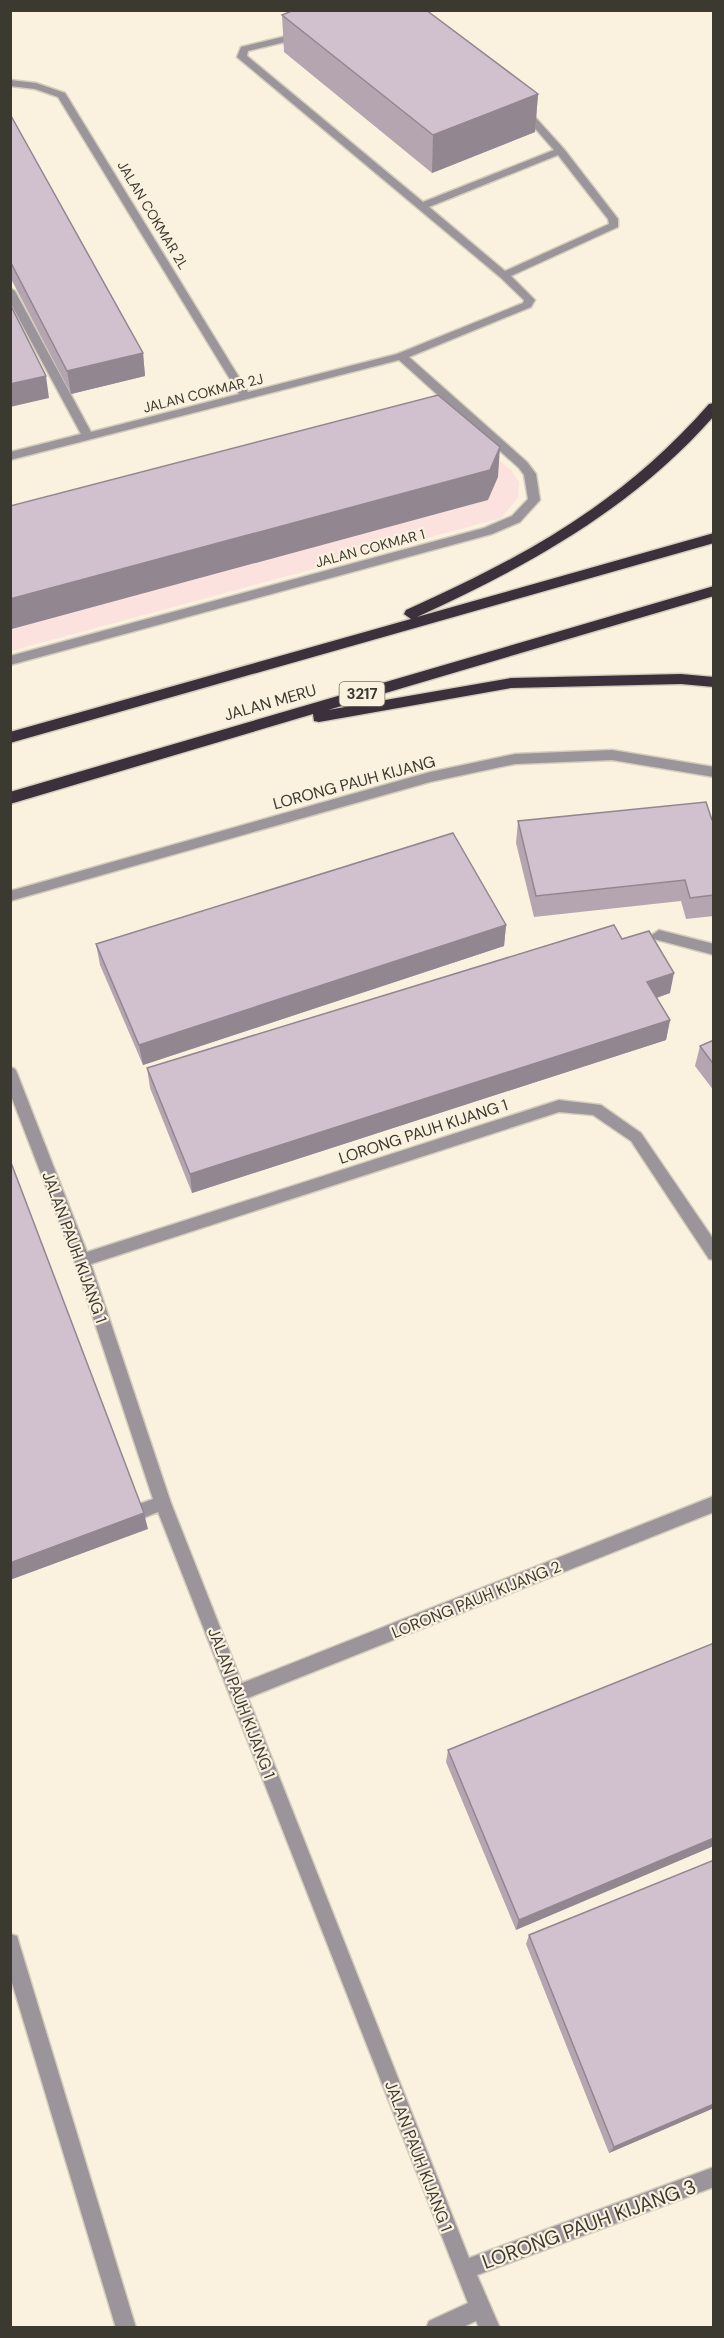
<svg xmlns="http://www.w3.org/2000/svg" width="724" height="2338" font-family="'DM Sans',sans-serif">
	<style>
		.commercial { fill: #fce2de }
		.lines { fill: none; stroke-linecap: round; stroke-linejoin: round }
		.minor-casing { stroke: #d4cdbc; stroke-width: 3 }
		.highway-casing { stroke: #d4cdbc; stroke-width: 3 }
		.minor { fill: #9b959b; fill-rule: evenodd }
		.highway { fill: #3c303c; fill-rule: evenodd }
		.wall { fill: #b4a5b1 }
		.shaded-wall { fill: #928690 }
		.building { fill: #d1c0ce; stroke: #928690; stroke-width: 1.5 }
		.labels { text-anchor: middle; stroke-width: 4.5; stroke-linejoin: round; paint-order: stroke }
		.far-street-label { font-size: 14px; fill: #3c3931; stroke: #faf2df }
		.shield { fill: #faf2df; stroke: #757065; stroke-width: 1.5 }
		.shield-label { font-size: 15px; font-weight: bold; fill: #3c3931 }
		.street-label { font-size: 16px; fill: #3c3931; stroke: #faf2df }
		.near-street-label { font-size: 20px; fill: #3c3931; stroke: #faf2df }
	</style>
	<rect width="100%" height="100%" fill="#faf2df"/>
	<path class="commercial" d="M442 412 511 470 519 482 518 498 501 518 11 651V525Z"/>
	<g class="lines">
		<g class="minor-casing">
			<path id="minor" d="M303 32 306 33V37L248 51 247 56 423 202 554 150 519 110 517 108 522 105 525 106 564 149 618 219V227L511 276 535 300 531 307 409 357 527 462 536 474 540 500 520 522 492 534 10 665V656L484 528 512 516 528 499 524 475 519 468 399 360 10 460V452L81 434 10 302V288L15 291 91 432 239 394 58 97 35 89 10 86V80L36 83 65 93 248 392 397 354 523 303 524 300 500 277 237 57 241 47ZM558 155 608 219 609 224 505 271 429 207Z
				M612 750 714 767V777L612 760 515 764 430 782 10 901V891L430 772 515 754Z
				M659 930 714 944V955L654 939 652 935Z
				M10 1067 15 1069 17 1073 87 1252 559 1100 601 1105 641 1133 714 1240V1260L709 1259 631 1141 593 1115 559 1112 91 1264 171 1503 242 1683 714 1496V1512L248 1698 469 2258 714 2167V2187L477 2275 500 2328H479L476 2321 461 2328H426L429 2321 468 2303 158 1512 126 1525 120 1523 118 1517 120 1511 153 1499 74 1260 10 1093Z
				M10 1934 17 1936 19 1943 136 2328H116L10 1976Z"/>
		</g>
		<g class="highway-casing">
			<path id="highway" d="M714 403V416C632 509 528 566 417 617L714 533V543L10 743V732L411 619 404 614 406 610C526 556 621 504 709 404Z
				M714 586V596L328 710 511 678 681 674 714 677V687L681 684 511 688 319 722 314 721 313 714 10 804V792Z"/>
		</g>
		<use href="#minor" class="minor"/>
		<use href="#highway" class="highway"/>
	</g>
	<path class="wall" d="M282 15 538 94 535 132 432 173 284 52Z
		M10 114 143 353 145 376 71 394 10 277Z
		M714 820V916L686 919 681 901 534 917 516 843 518 821Z
		M506 925 504 946 143 1065 100 965 96 944Z
		M622 939 670 993 657 998 670 1020 666 1040 192 1193 150 1088 147 1068Z
		M714 1040V1091L695 1066 700 1046Z
		M714 1643 516 1930 446 1762 448 1750Z
		M714 1860V2108L609 2153 526 1944 529 1935Z"/>
	<path class="shaded-wall" d="M538 94 535 132 432 173 433 135Z
		M143 353 145 376 71 394 67 371Z
		M46 376 49 398 10 407V384Z
		M500 447 498 477 488 500 12 629 10 619V599Z
		M506 925 504 946 143 1065 139 1045Z
		M674 973 670 993 643 1002 647 982Z
		M670 1020 666 1040 192 1193 190 1174Z
		M144 1513 148 1529 10 1580V1563Z
		M714 1838V1846L516 1930 519 1920Z
		M714 2104V2108L609 2153 614 2147Z"/>
	<path class="building" d="M294 10H360L362 11 364 10H426L538 94 433 135 282 15Z
		M10 114 143 353 67 371 10 261Z
		M10 304 46 376 10 384Z
		M438 395 500 447 490 470 10 599V506Z
		M706 802 712 820H714V895L690 898 685 880 536 896 518 821Z
		M453 833 506 925 139 1045 96 944Z
		M614 925 622 939 649 931 674 973 647 982 670 1020 190 1174 147 1068Z
		M714 1040V1065L700 1046Z
		M10 1160 144 1513 10 1563Z
		M714 1643V1838L519 1920 448 1750Z
		M714 1860V2104L614 2147 529 1935Z"/>
	<g class="labels">
		<g class="far-street-label">
			<text transform="translate(153 215) rotate(59)" y="5">JALAN COKMAR 2L</text>
			<text transform="translate(203 393) rotate(-14)" y="5">JALAN COKMAR 2J</text>
			<text transform="translate(370 548) rotate(-15)" y="5">JALAN COKMAR 1</text>
		</g>
		<rect class="shield" x="339.5" y="682" width="45" height="24" rx="4.5"/>
		<g class="shield-label">
			<text x="362" y="699">3217</text>
		</g>
		<g class="street-label">
			<text transform="translate(270 702) rotate(-16)" y="6">JALAN MERU</text>
			<text transform="translate(354 782) rotate(-15)" y="6">LORONG PAUH KIJANG</text>
			<text transform="translate(423 1131) rotate(-18)" y="6">LORONG PAUH KIJANG 1</text>
			<text transform="translate(75 1247) rotate(70)" y="6">JALAN PAUH KIJANG 1</text>
			<text transform="translate(476 1599) rotate(-22)" y="6">LORONG PAUH KIJANG 2</text>
			<text transform="translate(242 1703) rotate(69)" y="6">JALAN PAUH KIJANG 1</text>
			<text transform="translate(419 2156) rotate(69)" y="6">JALAN PAUH KIJANG 1</text>
		</g>
		<g class="near-street-label">
			<text transform="translate(589 2224) rotate(-20)" y="7">LORONG PAUH KIJANG 3</text>
		</g>
	</g>
	<rect width="724" height="2338" fill="none" stroke="#3c3931" stroke-width="24"/>
</svg>
